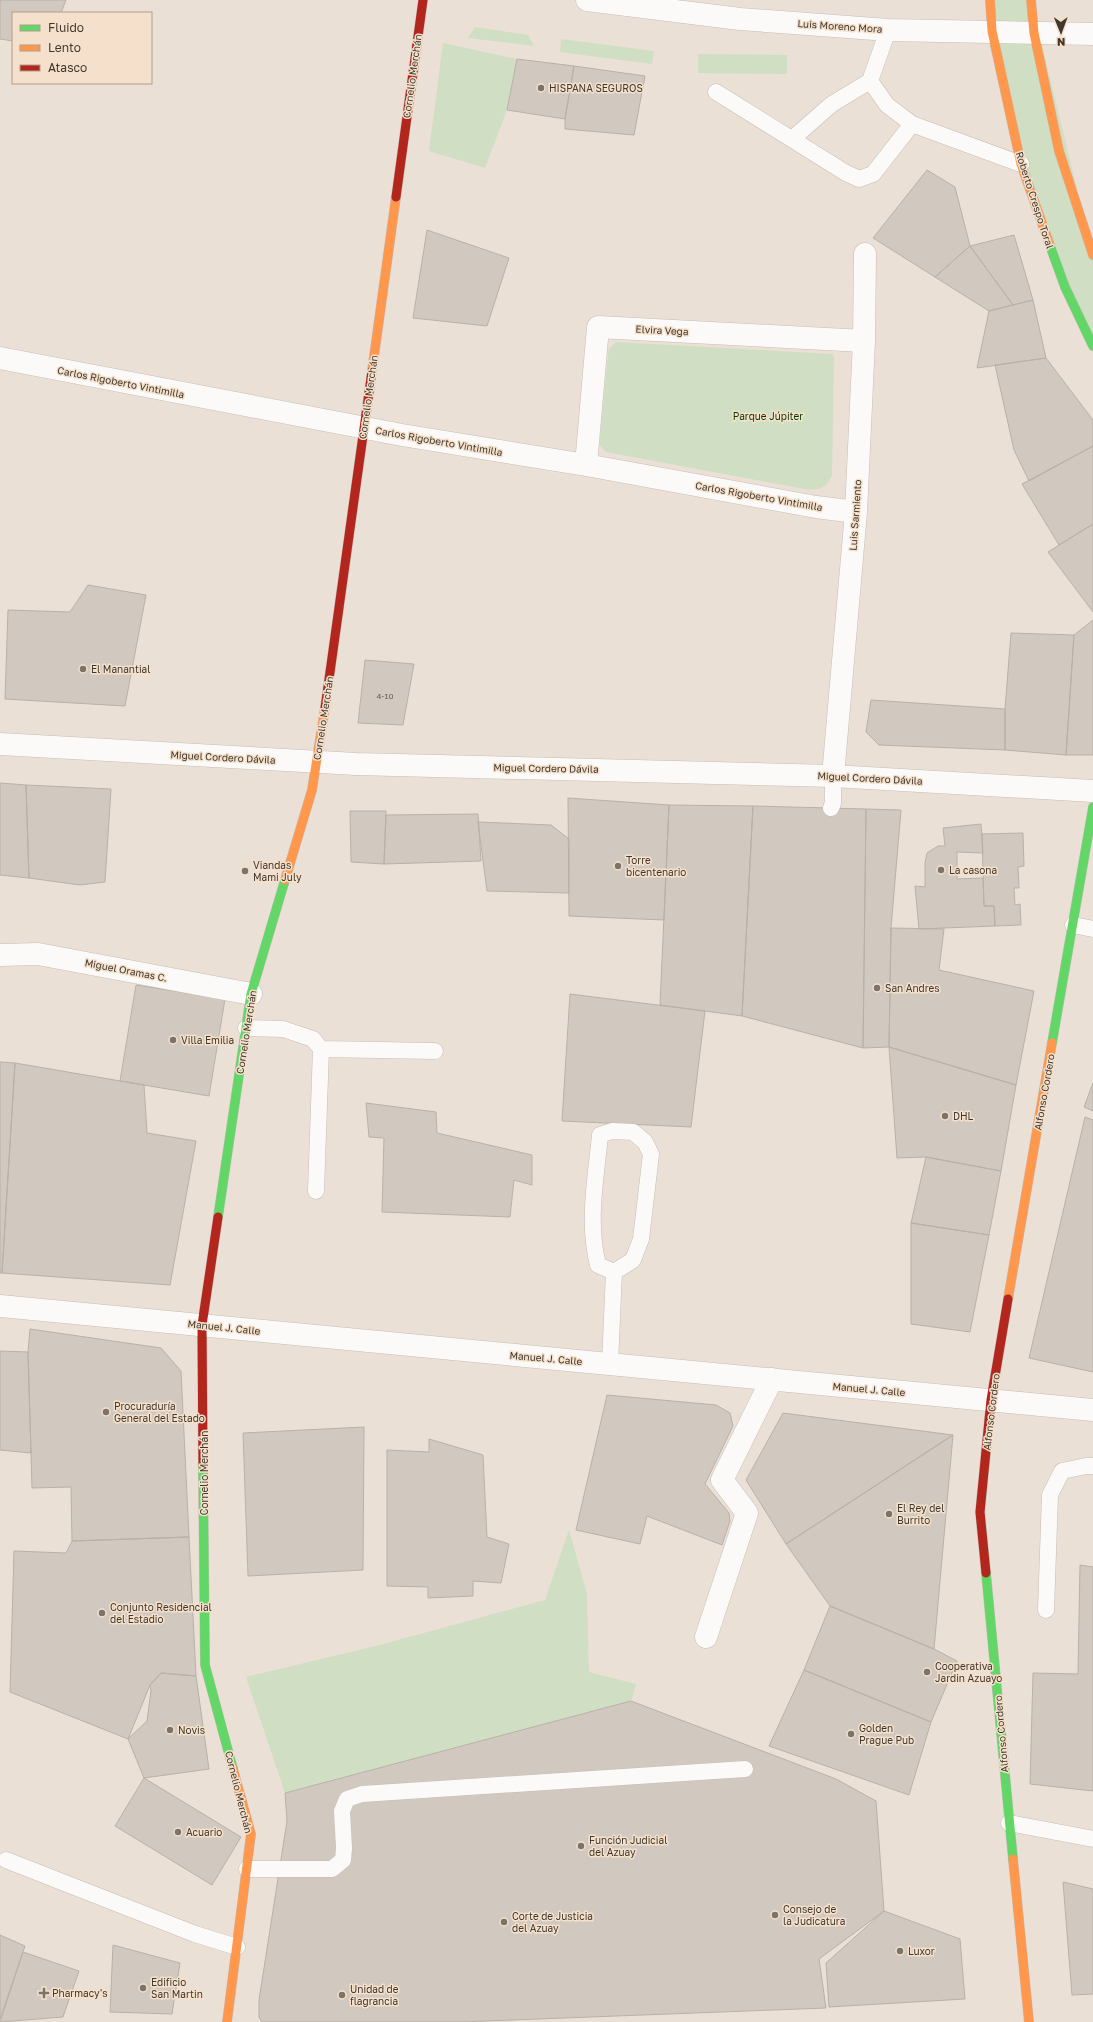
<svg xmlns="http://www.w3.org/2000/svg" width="1093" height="2022" font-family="'Golos Text',sans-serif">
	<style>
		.green { fill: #d0dec3 }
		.building { fill: #d1c9bf; stroke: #b9b1a8 }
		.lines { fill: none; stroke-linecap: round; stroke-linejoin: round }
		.lane-casing { stroke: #c6bdb5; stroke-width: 17 }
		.street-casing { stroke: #c6bdb5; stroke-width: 23 }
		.fast-casing { stroke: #c6bdb5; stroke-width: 10 }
		.slow-casing { stroke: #c6bdb5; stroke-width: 10 }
		.jam-casing { stroke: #c6bdb5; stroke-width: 10 }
		.lane { stroke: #fcfaf9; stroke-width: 16 }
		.street { stroke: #fcfaf9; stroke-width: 22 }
		.fast { stroke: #63d668; stroke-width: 9 }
		.slow { stroke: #ff974d; stroke-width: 9 }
		.jam { stroke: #b3261e; stroke-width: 9 }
		.poi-dot { fill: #7c7369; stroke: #f5e1cb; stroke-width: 1.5 }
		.labels { text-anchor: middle; stroke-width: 3; stroke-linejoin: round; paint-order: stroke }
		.number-label { font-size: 8px; fill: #655d54 }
		.street-label { font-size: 10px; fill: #40382f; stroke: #f5e1cb }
		.poi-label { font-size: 10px; fill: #40382f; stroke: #f5e1cb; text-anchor: start }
		.park-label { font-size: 10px; fill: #073a02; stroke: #f5e1cb }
	</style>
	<rect width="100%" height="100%" fill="#ebe0d5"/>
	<path class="green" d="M990 0H1031L1093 255V346L1021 164Z
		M475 27 528 35 534 46 468 38Z
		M561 39 654 51 652 64 560 52Z
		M443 43 517 59 507 110 485 168 429 151Z
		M698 54 787 55V74L698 73Z
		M616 342 832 354 834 357 832 476C825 489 820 490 805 489L606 452 600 445V438L608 356 609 349Z
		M569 1530 587 1594 589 1672 636 1684 631 1701 285 1793 246 1677 376 1646 545 1600Z"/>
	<path class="building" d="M0 0H66L61 13H13V41L0 39Z
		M517 59 574 66 565 119 507 110Z
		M574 66 645 76 634 135 565 129V119Z
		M927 170 955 187 970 246 935 277 873 238Z
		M427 230 509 258 487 326 413 318Z
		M1014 235 1033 300 1013 305 970 246Z
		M970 246 1013 305 989 311 935 277Z
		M1033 300 1046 358 977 368 989 311Z
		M1046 358 1093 420V446L1029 481 1014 450 995 365Z
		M1093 446V524L1059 545 1022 484Z
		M1093 524V612L1048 552Z
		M88 585 146 595 125 706 5 699 8 610 70 612Z
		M1093 620V755H1066L1074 635Z
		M1011 633 1074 635 1066 755 1005 750V709Z
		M365 660 414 664 403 725 358 723Z
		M871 700 1005 709V750L879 745 866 732Z
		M0 783 26 785 29 878 0 875Z
		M26 785 111 789 105 882 80 885 29 878Z
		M568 798 669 805 664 920 569 916Z
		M669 805 753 806 742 1016 660 1005Z
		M753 806 866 809 863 1048 742 1016Z
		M866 809 901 810 891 928 889 1047 863 1048Z
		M350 811H386L384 864 351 862Z
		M478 814 481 861 384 864 386 815Z
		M478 822 551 825 569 839V893L487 891Z
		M981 824 983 853 957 852V879L983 878 984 906H994L995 926 919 929 915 886 925 887V863L927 853 938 846H945L943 828Z
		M1023 833 1024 866 1018 867 1019 888H1014L1015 905 1020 904 1021 925 995 926 994 906H984L982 834Z
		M891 928 944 929 939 970 1034 991 1016 1085 889 1047Z
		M136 985 225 999 209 1096 120 1081Z
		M570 994 705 1011 691 1127 562 1121Z
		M889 1047 1016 1085 1001 1171 926 1157 897 1158Z
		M0 1062 15 1063 2 1273H0Z
		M15 1063 144 1085 147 1133 196 1141 170 1285 2 1273Z
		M1093 1083V1111L1084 1107Z
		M366 1103 436 1112 437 1133 532 1155V1185L514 1180 510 1217 382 1212 384 1138 369 1137Z
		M1085 1117 1093 1120V1372L1029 1358Z
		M926 1157 1001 1171 989 1235 911 1223Z
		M911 1223 989 1235 970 1332 911 1324Z
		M30 1329 161 1348 181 1371 189 1537 72 1541 71 1487 32 1488 28 1352Z
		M0 1351 28 1352 31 1453 0 1450Z
		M607 1395 716 1405 730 1413 733 1426 705 1484 729 1513 730 1521 722 1545 647 1516 640 1544 576 1530Z
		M783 1413 953 1435 786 1544 746 1480Z
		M364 1427 363 1570 248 1576 243 1433Z
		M953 1435 934 1649 830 1606 786 1544Z
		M429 1439 483 1455 487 1537 509 1544 501 1583 473 1581V1596L428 1598V1587L387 1586V1450L429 1452Z
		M189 1537 196 1676 161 1673 150 1685 128 1739 10 1692 14 1551 66 1553 72 1541Z
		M1080 1565 1093 1567V1791L1030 1784 1033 1673 1078 1674Z
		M830 1606 934 1649 957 1661 931 1722 804 1670Z
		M804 1670 931 1722 909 1795 769 1746Z
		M161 1673 196 1676 209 1769 144 1778 128 1739 147 1721 151 1691 150 1685Z
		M631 1701 836 1779 876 1801 884 1911 819 1959 826 2008 460 2022H262L259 2017V2000L287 1821 285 1793Z
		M144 1778 241 1837 212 1885 115 1826Z
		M1063 1882 1093 1889V1994L1072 1995Z
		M884 1911 960 1939 965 1999 829 2007 826 1963Z
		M0 1935 25 1946 0 2019Z
		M113 1945 180 1963 172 2014 110 2012Z
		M23 1952 79 1971 63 2017 0 2022Z"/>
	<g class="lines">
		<g class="lane-casing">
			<path id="lane" d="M888 30 870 81 887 105 912 124 1021 164
				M716 92 846 173 859 179 873 174 912 124
				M792 139 832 104 870 81
				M831 808 833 803V776
				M1073 925 1093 929
				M246 1028 283 1029 313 1039 321 1049 316 1191
				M321 1049 435 1051
				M612 1131 633 1132 645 1142 651 1154 641 1239 633 1260 614 1272 598 1265C587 1222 596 1178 600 1135Z
				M610 1364 614 1272
				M1046 1610 1050 1495 1062 1471 1086 1466H1093
				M1009 1823 1093 1839
				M6 1860 195 1934 237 1947
				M247 1869H332L343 1860 344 1848 342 1811 347 1799 362 1794 745 1769"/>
		</g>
		<g class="street-casing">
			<path id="street" d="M587 0 740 19 888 30 1093 34
				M0 358 402 435 586 465 816 507 856 512
				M586 465 598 327 864 341
				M0 744 356 764 833 776 1093 791
				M833 776 856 512 864 341 865 254
				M0 955 38 954 251 994
				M0 1306 1093 1410
				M706 1637 747 1513 722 1480 772 1379"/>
		</g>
		<g class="fast-casing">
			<path id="fast" d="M1049 243 1065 287 1093 346
				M1052 1043 1093 807
				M218 1217 251 994 285 880
				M203 1465 205 1665 233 1769
				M986 1573 1013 1859"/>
		</g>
		<g class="slow-casing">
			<path id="slow" d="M990 0 992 31 1021 164 1049 243
				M1031 0 1034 33 1059 151 1093 255
				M372 371 396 197
				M285 880 312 790 325 708
				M1008 1299 1052 1043
				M1013 1859 1029 2022
				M227 2022 251 1834 233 1769"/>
		</g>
		<g class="jam-casing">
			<path id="jam" d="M396 197 423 0
				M325 708 372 371
				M203 1465 202 1325 218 1217
				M986 1573 980 1512 991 1400 1008 1299"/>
		</g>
		<use href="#lane" class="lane"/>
		<use href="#street" class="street"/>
		<use href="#fast" class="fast"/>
		<use href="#slow" class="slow"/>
		<use href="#jam" class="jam"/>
	</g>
	<g class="poi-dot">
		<circle cx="541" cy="88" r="4"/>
		<circle cx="83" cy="669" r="4"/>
		<circle cx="618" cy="866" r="4"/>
		<circle cx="941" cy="870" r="4"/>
		<circle cx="245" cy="871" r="4"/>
		<circle cx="877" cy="988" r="4"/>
		<circle cx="173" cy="1040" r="4"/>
		<circle cx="945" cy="1116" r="4"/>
		<circle cx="106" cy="1412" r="4"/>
		<circle cx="889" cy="1514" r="4"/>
		<circle cx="102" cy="1613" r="4"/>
		<circle cx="927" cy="1672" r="4"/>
		<circle cx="170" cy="1730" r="4"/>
		<circle cx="851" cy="1734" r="4"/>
		<circle cx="178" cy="1832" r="4"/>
		<circle cx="581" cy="1846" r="4"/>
		<circle cx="775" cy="1915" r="4"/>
		<circle cx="504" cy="1922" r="4"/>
		<circle cx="900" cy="1951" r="4"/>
		<circle cx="143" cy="1988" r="4"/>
		<path d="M42 1987h4v4h4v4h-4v4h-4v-4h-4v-4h4z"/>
		<circle cx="342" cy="1995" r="4"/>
	</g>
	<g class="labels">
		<g class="number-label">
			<text x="385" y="699">4-10</text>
		</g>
		<g class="street-label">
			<text transform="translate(840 26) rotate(4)" y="4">Luis Moreno Mora</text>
			<text transform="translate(412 76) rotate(-82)" y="4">Cornelio Merchán</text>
			<text transform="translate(1035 200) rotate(72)" y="4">Roberto Crespo Toral</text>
			<text transform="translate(662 330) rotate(3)" y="4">Elvira Vega</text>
			<text transform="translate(121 382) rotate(11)" y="4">Carlos Rigoberto Vintimilla</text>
			<text transform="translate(368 397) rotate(-82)" y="4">Cornelio Merchán</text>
			<text transform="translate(439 441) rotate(10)" y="4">Carlos Rigoberto Vintimilla</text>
			<text transform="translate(759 496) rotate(10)" y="4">Carlos Rigoberto Vintimilla</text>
			<text transform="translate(855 515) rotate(-86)" y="4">Luis Sarmiento</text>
			<text transform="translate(323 718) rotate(-81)" y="4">Cornelio Merchán</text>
			<text transform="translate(223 757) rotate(3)" y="4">Miguel Cordero Dávila</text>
			<text transform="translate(546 768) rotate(1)" y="4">Miguel Cordero Dávila</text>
			<text transform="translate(870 778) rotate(3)" y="4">Miguel Cordero Dávila</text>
			<text transform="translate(126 970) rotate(11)" y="4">Miguel Oramas C.</text>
			<text transform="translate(246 1032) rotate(-81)" y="4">Cornelio Merchán</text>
			<text transform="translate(1044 1092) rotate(-80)" y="4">Alfonso Cordero</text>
			<text transform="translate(224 1327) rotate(6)" y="4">Manuel J. Calle</text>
			<text transform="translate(546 1358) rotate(5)" y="4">Manuel J. Calle</text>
			<text transform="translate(869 1389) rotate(5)" y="4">Manuel J. Calle</text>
			<text transform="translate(991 1412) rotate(-83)" y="4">Alfonso Cordero</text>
			<text transform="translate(204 1473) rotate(-90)" y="4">Cornelio Merchán</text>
			<text transform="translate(1001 1734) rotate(-95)" y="4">Alfonso Cordero</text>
			<text transform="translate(239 1792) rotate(76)" y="4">Cornelio Merchán</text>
		</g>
		<g class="poi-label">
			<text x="549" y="92">HISPANA SEGUROS</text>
			<text x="91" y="673">El Manantial</text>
			<text x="626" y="864">Torre<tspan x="626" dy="12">bicentenario</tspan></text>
			<text x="253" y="869">Viandas<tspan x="253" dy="12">Mami July</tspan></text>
			<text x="949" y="874">La casona</text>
			<text x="885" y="992">San Andres</text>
			<text x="181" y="1044">Villa Emilia</text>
			<text x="953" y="1120">DHL</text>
			<text x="114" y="1410">Procuraduría<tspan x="114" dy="12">General del Estado</tspan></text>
			<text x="897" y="1512">El Rey del<tspan x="897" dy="12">Burrito</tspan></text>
			<text x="110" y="1611">Conjunto Residencial<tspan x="110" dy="12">del Estadio</tspan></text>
			<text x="935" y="1670">Cooperativa<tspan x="935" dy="12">Jardin Azuayo</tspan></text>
			<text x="859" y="1732">Golden<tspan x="859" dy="12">Prague Pub</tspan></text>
			<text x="178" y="1734">Novis</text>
			<text x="186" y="1836">Acuario</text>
			<text x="589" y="1844">Función Judicial<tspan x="589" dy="12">del Azuay</tspan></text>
			<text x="783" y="1913">Consejo de<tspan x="783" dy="12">la Judicatura</tspan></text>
			<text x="512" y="1920">Corte de Justicia<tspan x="512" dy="12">del Azuay</tspan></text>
			<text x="908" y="1955">Luxor</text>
			<text x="151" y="1986">Edificio<tspan x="151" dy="12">San Martin</tspan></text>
			<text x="350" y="1993">Unidad de<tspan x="350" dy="12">flagrancia</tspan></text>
			<text x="52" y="1997">Pharmacy's</text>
		</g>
		<g class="park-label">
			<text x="768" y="420">Parque Júpiter</text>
		</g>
	</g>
	<rect x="12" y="12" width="140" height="72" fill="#f5e1cb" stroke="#ad9d8d"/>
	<rect x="20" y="25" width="20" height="6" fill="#63d668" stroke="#ad9d8d"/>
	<text x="48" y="32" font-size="12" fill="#40382f">Fluido</text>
	<rect x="20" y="45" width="20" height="6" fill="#ff974d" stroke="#ad9d8d"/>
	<text x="48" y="52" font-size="12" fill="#40382f">Lento</text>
	<rect x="20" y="65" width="20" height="6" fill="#b3261e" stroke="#ad9d8d"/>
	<text x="48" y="72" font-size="12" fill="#40382f">Atasco</text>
	<g transform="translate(1061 32) rotate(179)" stroke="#f5e1cb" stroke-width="3" paint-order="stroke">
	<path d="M0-3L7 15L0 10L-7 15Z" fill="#40382f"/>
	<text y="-6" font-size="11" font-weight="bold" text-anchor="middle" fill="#40382f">N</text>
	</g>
</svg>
